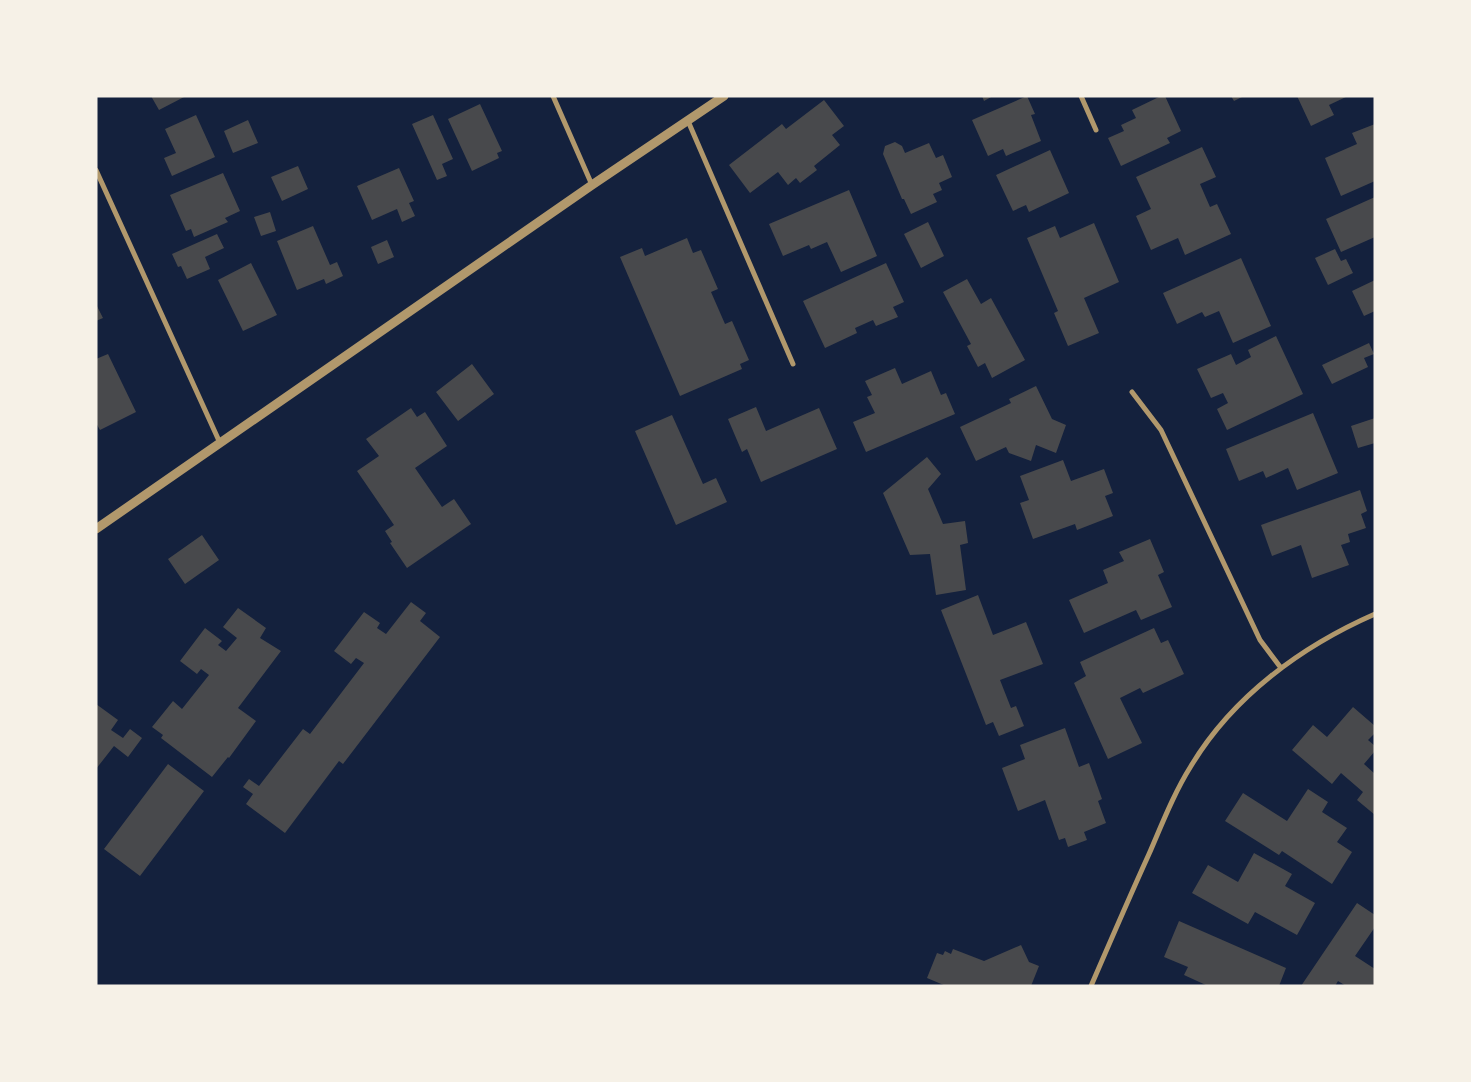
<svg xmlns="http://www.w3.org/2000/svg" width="1471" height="1082" font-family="Cabin,sans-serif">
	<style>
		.building { fill: #48494c }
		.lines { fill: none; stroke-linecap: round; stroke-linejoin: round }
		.minor { stroke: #b1986c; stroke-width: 5 }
		.tertiary { stroke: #b1986c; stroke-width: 9 }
	</style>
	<rect width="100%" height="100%" fill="#14213d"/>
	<path class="building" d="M151 96H186L159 110Z
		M982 96H993L984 101Z
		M1027 96 1035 114 1031 115 1041 141 1006 156 1003 149 988 156 972 120Z
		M1161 96H1165L1181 131 1167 138 1170 143 1121 166 1108 138 1124 131 1121 125 1136 118 1132 110Z
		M1231 96H1244L1234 101Z
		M1297 96H1348L1329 105 1334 115 1311 126Z
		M824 100 844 126 832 135 840 145 814 166 817 170 800 183 796 178 788 185 778 172 750 193 729 165 782 124 786 129Z
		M480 104 502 151 497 153 499 158 472 171 448 119Z
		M196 115 215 157 172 176 164 158 176 153 165 129Z
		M433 115 453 159 442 164 447 176 437 180 412 124Z
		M248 120 258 143 233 153 224 131Z
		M1375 124V181L1341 196 1325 158 1357 144 1352 133Z
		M895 142 902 146 905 153 929 143 936 158 943 155 952 177 939 183 942 190 933 194 937 202 911 214 904 199H902L883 154 885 146Z
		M1202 147 1216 177 1200 184 1210 207 1217 204 1231 234 1185 255 1178 238 1151 250 1136 216 1151 209 1136 177Z
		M1050 150 1069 193 1029 212 1026 205 1013 211 996 175Z
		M298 166 308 189 282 201 271 177Z
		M399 168 414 201 409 203 415 216 402 222 397 209 372 220 357 186Z
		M223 173 240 211 225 218 228 222 194 237 191 229 186 231 170 195Z
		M849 190 877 256 841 272 827 242 811 249 809 245 783 256 769 224Z
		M1375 197V237L1341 252 1326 219Z
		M270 212 276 231 261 236 254 217Z
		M928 222 944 256 921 268 904 234Z
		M1094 223 1119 282 1084 298 1099 333 1068 346 1054 313 1058 311 1027 238 1055 226 1060 238Z
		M313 226 330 265 337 262 343 276 326 284 324 279 297 290 277 241Z
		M217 234 224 248 205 257 210 269 187 279 181 266 178 267 172 254Z
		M687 238 693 253 701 250 718 289 711 292 725 324 732 321 749 360 740 364 742 369 680 396 620 257 642 248 645 256Z
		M387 240 394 257 378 264 371 247Z
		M1335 249 1341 261 1346 259 1353 273 1328 285 1315 258Z
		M1241 258 1271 326 1233 343 1219 311 1205 317 1202 312 1177 324 1163 293Z
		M251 263 277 315 243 331 218 280Z
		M886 263 904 302 893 307 898 317 876 326 873 320 855 328 857 333 825 348 803 301Z
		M967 279 981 304 991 298 1025 360 992 378 985 363 978 367 967 346 971 344 943 292Z
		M1375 280V311L1364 316 1352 291Z
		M96 304 103 318 96 321Z
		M1276 336 1303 394 1227 430 1217 409 1228 403 1223 393 1211 398 1197 369 1231 354 1236 365 1251 357 1248 350Z
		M1369 343 1374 354 1364 358 1368 367 1332 384 1322 365Z
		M108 354 136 412 100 430 96 423V359Z
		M472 364 494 394 458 421 436 392Z
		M895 368 902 384 931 371 941 395 946 393 955 414 866 452 853 422 875 413 867 397 872 395 865 381Z
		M1036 386 1052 419 1066 425 1056 453 1036 445 1031 461 1009 453 1006 447 976 461 960 427 1011 403 1009 399Z
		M756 407 766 431 819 408 837 449 761 482 747 449 742 452 728 419Z
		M411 408 417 417 425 412 447 446 415 468 442 507 454 499 471 524 407 568 390 543 392 542 385 531 394 525 357 471 379 456 366 439Z
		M1313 413 1338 473 1297 490 1288 468 1266 478 1263 471 1239 481 1226 449Z
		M672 415 703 484 716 478 727 502 676 525 635 431Z
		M1375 418V443L1358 448 1351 426Z
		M927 457 941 474 928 489 943 524 965 521 968 543 960 545 966 590 936 595 930 554 910 555 883 493Z
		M1063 460 1071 481 1104 469 1113 493 1105 496 1113 516 1077 530 1075 524 1033 539 1020 503 1029 500 1020 476Z
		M1360 490 1367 511 1361 514 1366 528 1348 534 1350 542 1341 545 1349 565 1312 578 1301 545 1272 556 1261 525Z
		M202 535 219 560 185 584 168 559Z
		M1150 539 1164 572 1158 575 1172 607 1141 620 1136 610 1084 633 1069 600 1108 583 1103 570 1124 561 1119 552Z
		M978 595 993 635 1026 622 1043 664 1000 680 1011 708 1016 706 1024 726 999 736 993 722 986 725 941 610Z
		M411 602 426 613 420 621 440 637 343 764 339 761 285 833 246 804 253 794 243 787 249 779 259 786 303 729 310 734 364 663 356 658 351 664 334 651 364 612 380 623 377 628 386 634Z
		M238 608 266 628 260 638 281 651 238 708 256 721 229 758 228 757 212 777 161 738 163 735 152 727 173 701 182 709 209 675 201 669 197 674 180 661 205 628 222 641 218 645 226 651 237 638 223 627Z
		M1154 628 1161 643 1168 640 1184 674 1143 693 1140 688 1120 698 1142 743 1108 759 1074 683 1086 676 1080 662Z
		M96 704 118 720 111 730 123 738 130 729 142 738 128 757 114 746 96 769Z
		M1353 707 1375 726V733L1368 740 1375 746V751L1364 764 1375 774V815L1357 800 1363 792 1341 773 1332 784 1292 750 1313 725 1327 737Z
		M1065 728 1079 767 1089 763 1102 799 1098 801 1106 823 1084 832 1087 840 1068 847 1065 838 1059 840 1045 800 1018 811 1002 768 1025 759 1020 745Z
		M168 764 204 791 140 876 104 849Z
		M1308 789 1328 802 1322 812 1347 828 1337 842 1352 852 1332 884 1282 851 1279 855 1225 821 1243 793 1287 821Z
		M1254 853 1292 874 1285 886 1315 903 1297 935 1255 912 1248 924 1192 893 1208 865 1238 882Z
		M1357 903 1375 915V927L1355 956 1375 969V986H1346L1338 981 1335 986H1301Z
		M1179 921 1286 968 1279 986H1208L1184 975 1188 967 1164 957Z
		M1021 945 1029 962 1039 966 1031 986H946L927 978 937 953 943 955 945 951 951 954 953 949 984 961Z"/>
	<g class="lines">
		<path class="minor" d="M553 96 592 185
			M1081 96 1096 130
			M688 121 793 364
			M96 170 220 443
			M1132 392 1161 430 1260 640 1281 668
			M1091 986C1110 942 1129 898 1149 854 1162 824 1174 793 1191 766 1233 696 1302 646 1375 614"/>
		<path class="tertiary" d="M96 529 592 185 724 96"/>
	</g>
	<rect width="1471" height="1082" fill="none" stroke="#f6f1e7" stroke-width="195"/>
</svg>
